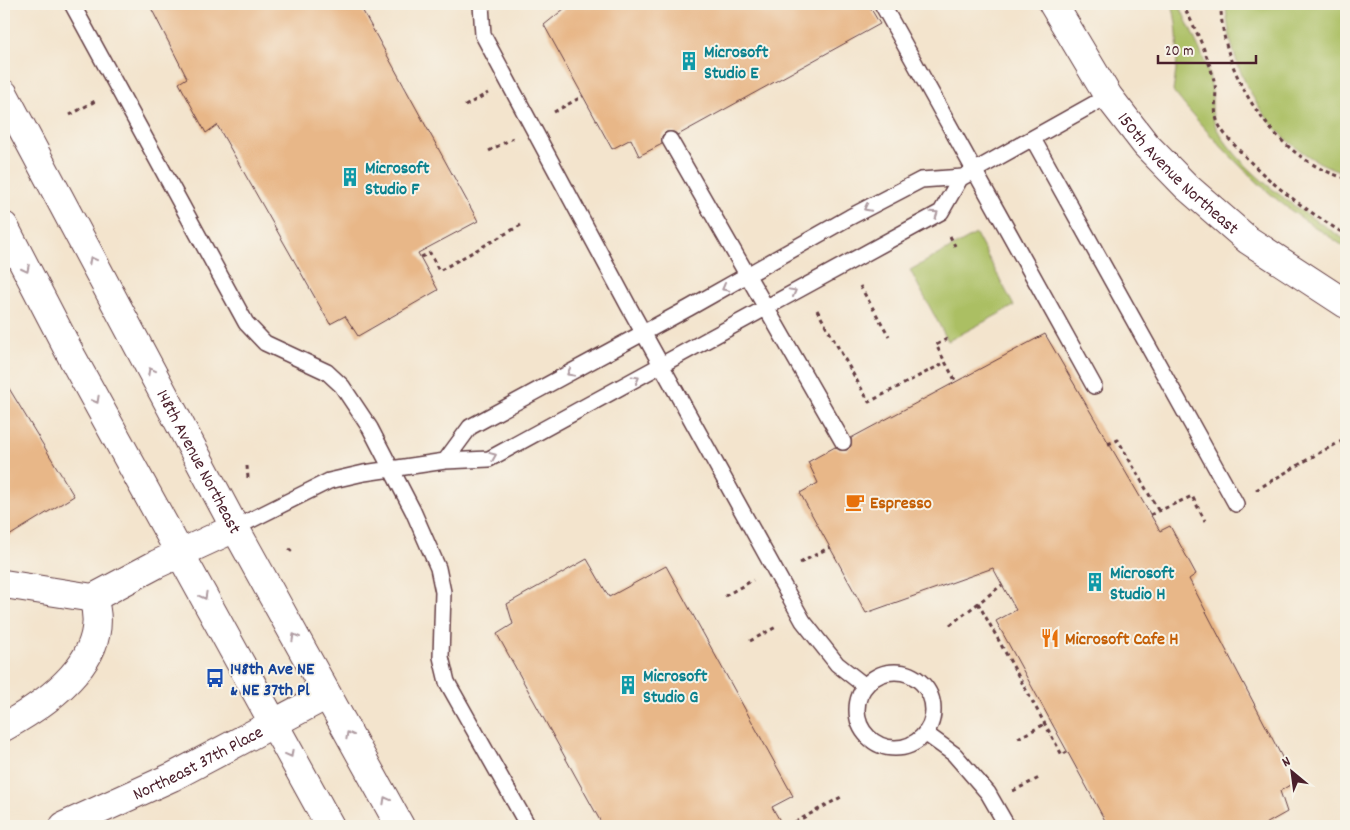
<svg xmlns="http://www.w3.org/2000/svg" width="1350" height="830" font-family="Dekko,sans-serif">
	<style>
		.green { fill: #abbf63; stroke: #7a6f47 }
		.building { fill: #e8b788 }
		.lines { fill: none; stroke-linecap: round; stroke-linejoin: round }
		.service-casing { stroke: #633d43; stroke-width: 18 }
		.minor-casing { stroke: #633d43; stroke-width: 30 }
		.tertiary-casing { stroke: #633d43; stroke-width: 30 }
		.primary-casing { stroke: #633d43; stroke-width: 30 }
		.path { stroke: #633d43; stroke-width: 3; stroke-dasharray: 4 4; stroke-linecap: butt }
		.service { stroke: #fff; stroke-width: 15 }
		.minor { stroke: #fff; stroke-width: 28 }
		.tertiary { stroke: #fff; stroke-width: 28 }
		.primary { stroke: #fff; stroke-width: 28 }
		.oneway { stroke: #ae9aa0 }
		.labels { text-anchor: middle; stroke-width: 4; stroke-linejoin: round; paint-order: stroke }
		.culture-label { font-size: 18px; font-weight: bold; fill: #0d838f; stroke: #f7f3e8; text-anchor: start }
		.street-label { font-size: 18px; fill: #4a1f2b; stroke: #f7f3e8 }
		.food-label { font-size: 18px; font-weight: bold; fill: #c56008; stroke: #f7f3e8; text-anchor: start }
		.transit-label { font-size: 18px; font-weight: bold; fill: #164399; stroke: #f7f3e8; text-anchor: start }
	</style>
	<rect width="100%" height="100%" fill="#f7f3e8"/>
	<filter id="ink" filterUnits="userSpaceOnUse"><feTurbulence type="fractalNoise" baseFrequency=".02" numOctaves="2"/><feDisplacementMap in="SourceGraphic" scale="10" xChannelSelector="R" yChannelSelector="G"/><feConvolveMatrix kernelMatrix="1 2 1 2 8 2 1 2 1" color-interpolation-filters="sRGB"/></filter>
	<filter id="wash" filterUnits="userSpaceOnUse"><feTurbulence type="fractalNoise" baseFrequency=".0096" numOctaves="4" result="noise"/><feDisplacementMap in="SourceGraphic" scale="20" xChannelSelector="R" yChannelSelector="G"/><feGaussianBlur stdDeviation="1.12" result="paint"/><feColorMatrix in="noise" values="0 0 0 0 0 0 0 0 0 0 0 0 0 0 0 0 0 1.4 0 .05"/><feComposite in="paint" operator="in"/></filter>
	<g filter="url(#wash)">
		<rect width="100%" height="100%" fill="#f3e4cd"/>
		<path class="green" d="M1172 4H1177L1183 13C1192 35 1207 60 1211 84 1214 99 1209 114 1217 129 1244 175 1302 212 1346 240V248C1322 231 1296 216 1274 197 1237 165 1203 129 1173 91 1178 61 1180 33 1172 4Z
			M1226 4H1346V173C1273 152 1229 77 1226 4Z
			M976 234 1014 306 948 341 910 270Z"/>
		<g id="blocks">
			<path class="building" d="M149 4H359L478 221 418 253 438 290 358 336 345 316 330 324 217 125 206 133 179 83 187 78Z
				M570 4H868L880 24 678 135 674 132H666L662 136V144L639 156 631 139 612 149 544 25Z
				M1045 334 1160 531 1170 526 1196 574 1189 579 1295 782 1280 791 1287 812 1262 826H1108L996 621 1016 610 993 568 866 613 800 493 818 483 808 462 835 447 839 450H847L851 446V438Z
				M4 380 74 496 4 539Z
				M587 559 609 597 666 566 793 796 772 807 783 826H603L497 634 513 624 507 604Z"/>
		</g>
	</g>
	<g filter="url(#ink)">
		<use href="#blocks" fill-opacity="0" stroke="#633d43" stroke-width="1"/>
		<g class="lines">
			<g class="service-casing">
				<path id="service" d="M72 4 246 323 265 343 327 372 342 386 370 428 413 511 438 568 443 592 441 657 447 682 528 826
					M481 4 483 35 629 307 803 621 837 664 865 686
					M882 4 1094 386
					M1033 139 1236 504
					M670 140 843 442
					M445 461 470 427 689 308 850 217 921 180 963 177 1108 96
					M235 528 329 481 364 473 445 461 489 459 941 212 961 177
					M857 710a38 38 0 1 1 76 0a38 38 0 1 1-76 0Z
					M925 733 954 754 988 793 1007 826"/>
			</g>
			<g class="minor-casing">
				<g id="minor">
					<path d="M4 584 93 598 157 564 235 528"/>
					<path d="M4 727C49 702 113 658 93 598"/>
					<path id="s1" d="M64 826 172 777 327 695"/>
				</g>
			</g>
			<g class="tertiary-casing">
				<g id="tertiary">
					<path id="s2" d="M1053 4 1108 96 1146 145 1187 187 1248 240 1346 304"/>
				</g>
			</g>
			<g class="primary-casing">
				<g id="primary">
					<path id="s3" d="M4 94 235 528 400 826"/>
					<path d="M4 226 72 357 330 826"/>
				</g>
			</g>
			<path class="path" d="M1182 4C1195 26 1210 60 1215 85 1217 95 1214 106 1216 116 1218 129 1230 140 1239 150 1271 185 1306 210 1346 235
				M1221 4C1220 74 1276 161 1346 178
				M465 106 488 93
				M554 112 583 96
				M70 115 97 100
				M489 151 513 138
				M950 236 955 246
				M421 257 430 253 439 271 521 225
				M860 286 889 336
				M817 310 869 402 944 363
				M947 339 936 345 956 382
				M1108 444 1118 440 1158 510
				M247 466 248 478
				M1256 490 1317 454 1346 439
				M1150 515 1192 496 1205 521
				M289 549 295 554
				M800 563 830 547
				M725 596 753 580
				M978 603 1062 755 1067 752
				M950 625 1002 585
				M750 641 778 626
				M1018 738 1045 724
				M1013 791 1041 777
				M788 826 843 796
				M1058 826 1066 822
				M1183 826H1184"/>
			<use href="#service" class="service"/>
			<use href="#minor" class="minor"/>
			<use href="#tertiary" class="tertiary"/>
			<use href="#primary" class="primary"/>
		</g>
		<defs><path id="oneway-chevron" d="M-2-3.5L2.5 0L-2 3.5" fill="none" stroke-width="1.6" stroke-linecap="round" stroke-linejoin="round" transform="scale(1.25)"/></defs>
		<g class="oneway">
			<use href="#oneway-chevron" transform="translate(867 208) rotate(153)"/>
			<use href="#oneway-chevron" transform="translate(935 214) rotate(-34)"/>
			<use href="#oneway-chevron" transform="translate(92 260) rotate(-118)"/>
			<use href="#oneway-chevron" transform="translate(26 269) rotate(63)"/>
			<use href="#oneway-chevron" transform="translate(725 288) rotate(151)"/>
			<use href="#oneway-chevron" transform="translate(793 292) rotate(-29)"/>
			<use href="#oneway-chevron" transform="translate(151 371) rotate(-118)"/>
			<use href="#oneway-chevron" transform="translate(570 373) rotate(151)"/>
			<use href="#oneway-chevron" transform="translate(636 379) rotate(-29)"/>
			<use href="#oneway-chevron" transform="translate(96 400) rotate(61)"/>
			<use href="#oneway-chevron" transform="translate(493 456) rotate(-22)"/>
			<use href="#oneway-chevron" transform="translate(204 596) rotate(61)"/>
			<use href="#oneway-chevron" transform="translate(295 637) rotate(-119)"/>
			<use href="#oneway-chevron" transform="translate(349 735) rotate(-119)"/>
			<use href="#oneway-chevron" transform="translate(290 754) rotate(61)"/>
			<use href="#oneway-chevron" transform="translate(386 800) rotate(-119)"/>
		</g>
	</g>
	<defs>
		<g id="building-bare" transform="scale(1.5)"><path d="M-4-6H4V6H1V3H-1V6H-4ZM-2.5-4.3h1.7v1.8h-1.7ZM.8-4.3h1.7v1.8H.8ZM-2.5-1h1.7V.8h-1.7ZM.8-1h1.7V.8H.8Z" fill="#0f9aa8" stroke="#f7f3e8" stroke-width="2.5" paint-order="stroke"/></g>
		<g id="cafe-bare" transform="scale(1.5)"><path d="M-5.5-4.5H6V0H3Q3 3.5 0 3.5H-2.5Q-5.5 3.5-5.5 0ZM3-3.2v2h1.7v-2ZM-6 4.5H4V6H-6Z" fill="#e8710a" stroke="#f7f3e8" stroke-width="2.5" paint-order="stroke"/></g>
		<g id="restaurant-bare" transform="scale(1.5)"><path d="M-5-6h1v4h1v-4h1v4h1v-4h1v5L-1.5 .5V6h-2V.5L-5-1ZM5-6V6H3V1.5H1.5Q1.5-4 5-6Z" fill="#e8710a" stroke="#f7f3e8" stroke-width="2.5" paint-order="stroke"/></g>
		<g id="bus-bare" transform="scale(1.5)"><path d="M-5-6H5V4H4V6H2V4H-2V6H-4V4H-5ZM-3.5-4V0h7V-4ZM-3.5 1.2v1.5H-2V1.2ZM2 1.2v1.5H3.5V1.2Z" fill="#1a4fb4" stroke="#f7f3e8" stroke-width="2.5" paint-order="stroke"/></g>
	</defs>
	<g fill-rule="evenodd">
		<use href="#building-bare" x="689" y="61"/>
		<use href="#building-bare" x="350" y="177"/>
		<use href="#cafe-bare" x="855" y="502"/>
		<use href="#building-bare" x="1095" y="582"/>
		<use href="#restaurant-bare" x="1050" y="638"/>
		<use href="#bus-bare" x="215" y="678"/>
		<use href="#building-bare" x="628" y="685"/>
	</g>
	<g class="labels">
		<g class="culture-label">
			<text x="704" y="57">Microsoft<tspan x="704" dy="21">Studio E</tspan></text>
			<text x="365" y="173">Microsoft<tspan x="365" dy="21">Studio F</tspan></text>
			<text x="1110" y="578">Microsoft<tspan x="1110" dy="21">Studio H</tspan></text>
			<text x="643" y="681">Microsoft<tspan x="643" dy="21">Studio G</tspan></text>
		</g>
		<g class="street-label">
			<text dy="6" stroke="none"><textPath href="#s2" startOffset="212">150th Avenue Northeast</textPath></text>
			<text dy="6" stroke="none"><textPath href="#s3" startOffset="416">148th Avenue Northeast</textPath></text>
			<text dy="6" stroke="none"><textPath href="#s1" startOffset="148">Northeast 37th Place</textPath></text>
		</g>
		<g class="food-label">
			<text x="870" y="508">Espresso</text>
			<text x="1065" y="644">Microsoft Cafe H</text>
		</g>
		<g class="transit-label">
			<text x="230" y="674">148th Ave NE<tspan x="230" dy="21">&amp; NE 37th Pl</tspan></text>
		</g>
	</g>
	<rect width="1350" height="830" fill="none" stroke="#f7f3e8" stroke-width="20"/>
	<g transform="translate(1292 772) rotate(331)" stroke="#f7f3e8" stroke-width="4" paint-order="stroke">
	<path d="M0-4L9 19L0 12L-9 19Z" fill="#4a1f2b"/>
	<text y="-8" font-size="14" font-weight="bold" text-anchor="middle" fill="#4a1f2b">N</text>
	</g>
	<path d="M1158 55v8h98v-8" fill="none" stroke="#4a1f2b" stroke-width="2.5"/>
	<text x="1165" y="55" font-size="15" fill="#4a1f2b" stroke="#f7f3e8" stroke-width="4" paint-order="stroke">20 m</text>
</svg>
